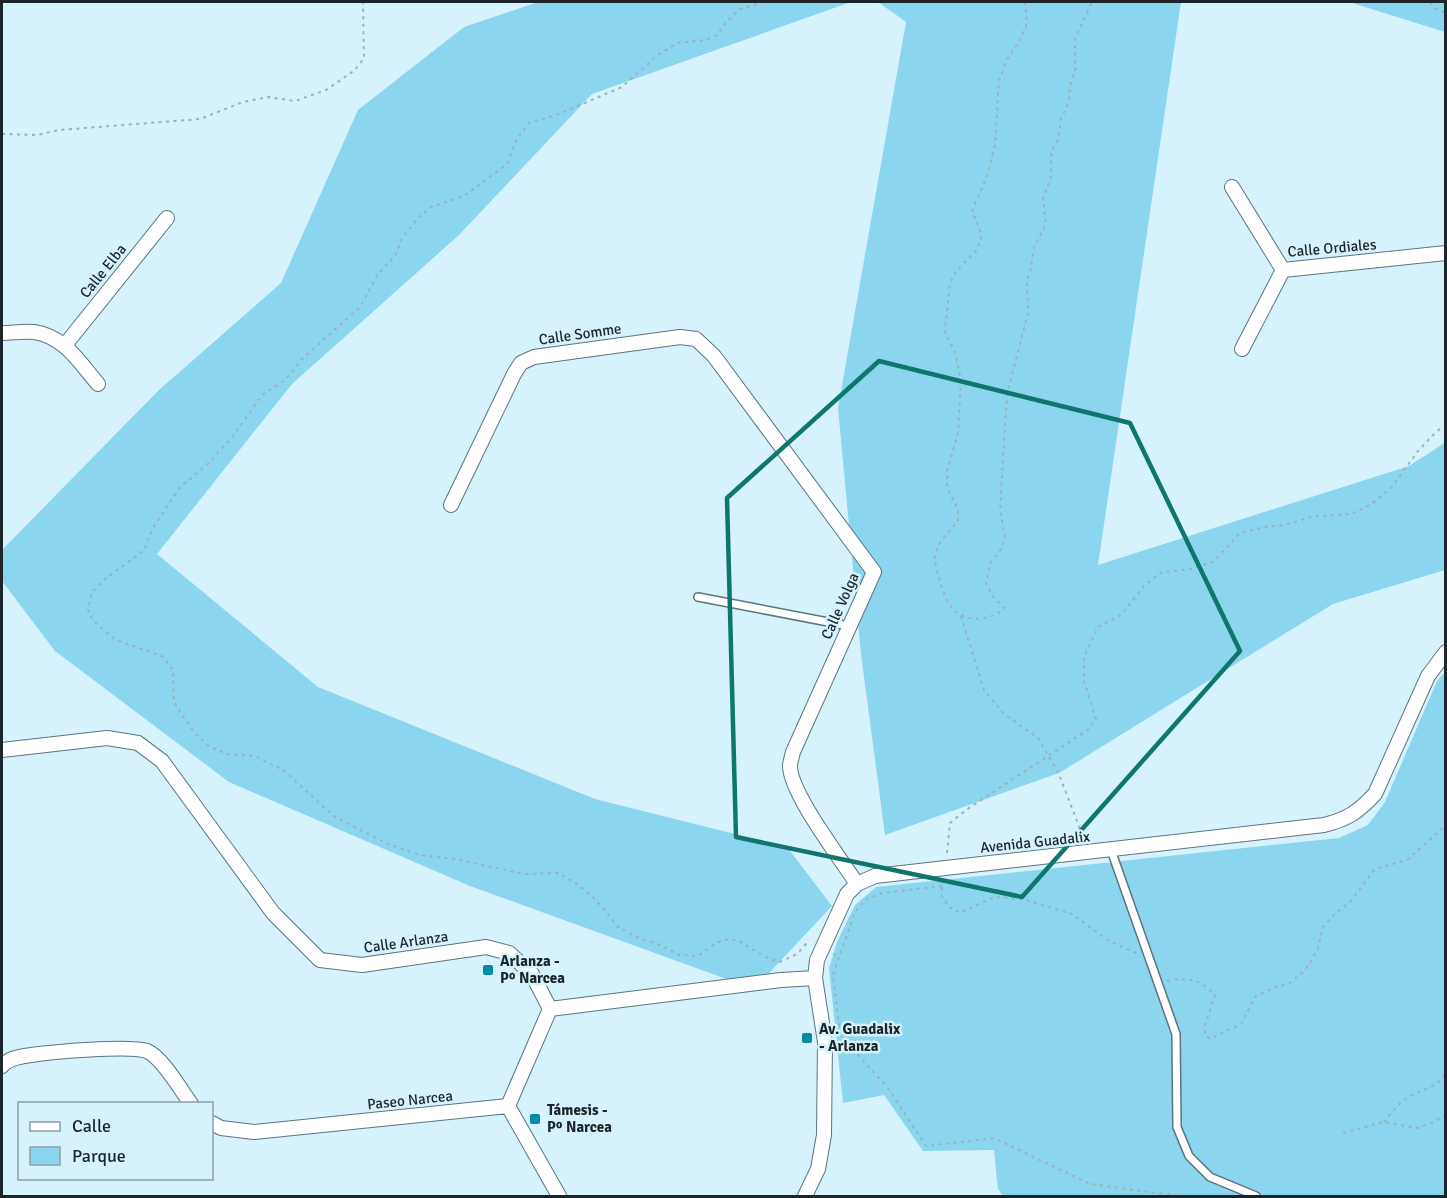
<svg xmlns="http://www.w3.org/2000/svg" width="1447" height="1198" font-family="Signika,sans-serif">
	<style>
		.green { fill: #8cd5ee }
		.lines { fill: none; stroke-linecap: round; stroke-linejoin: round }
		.lane-casing { stroke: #5c757e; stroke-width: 10 }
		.street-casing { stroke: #5c757e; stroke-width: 16 }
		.path { stroke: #9ab1b9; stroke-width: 2; stroke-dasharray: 3 4.5; stroke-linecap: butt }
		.lane { stroke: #fff; stroke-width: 7 }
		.street { stroke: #fff; stroke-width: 14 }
		.marked { fill: none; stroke: #0f766e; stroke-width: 4.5; stroke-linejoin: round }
		.poi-dot { fill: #038aaa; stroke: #d6f2fc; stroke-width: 2 }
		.labels { text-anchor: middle; stroke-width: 5; stroke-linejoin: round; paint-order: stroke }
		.street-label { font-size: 15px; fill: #1c262a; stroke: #d6f2fc }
		.poi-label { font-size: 15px; font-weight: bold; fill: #1c262a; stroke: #d6f2fc; text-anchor: start }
	</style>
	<rect width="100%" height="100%" fill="#d6f2fc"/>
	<path class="green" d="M538 2H851L592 94 459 235 292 384 157 554 318 687 595 799 787 847 832 906 754 989 470 886 229 782 55 651 2 581V550L159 390 281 283 358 110 464 27Z
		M878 2H1181L1098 565 1409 466 1446 442 1445 570 1333 604 1059 773 885 835 861 654 838 408 906 22Z
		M1349 2H1445V32Z
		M1445 672V1196H1003L998 1189 994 1150 923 1151 884 1095 843 1103 829 968 837 942 855 905 876 887 1339 838 1368 825 1385 802 1437 681Z"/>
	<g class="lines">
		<g class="lane-casing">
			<path id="lane" d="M698 597 849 626
				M1111 850 1176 1034 1177 1127 1189 1156 1210 1177 1256 1196"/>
		</g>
		<g class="street-casing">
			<path id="street" d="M1232 187 1283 270 1446 253
				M2 333C12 333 24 331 34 332 64 336 80 363 98 384
				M65 345 167 218
				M1242 349 1283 270
				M451 505 514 374 521 363 534 357 680 337 696 339 714 356 874 572 793 752C792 757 790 762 790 766 790 793 841 859 857 884
				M2 750 107 738 138 743 162 761 273 913 320 960 362 965 486 947 509 953 532 974 550 1009
				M550 1009 781 980 815 978
				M2 1066C7 1059 22 1056 31 1055 52 1052 129 1045 147 1051 162 1057 181 1090 191 1104
				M508 1106 550 1009
				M508 1106 559 1196
				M212 1123 221 1128 254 1132 508 1106
				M805 1196 818 1169 824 1135 825 1042 815 978 817 960 847 894 857 884 875 876 1324 825C1348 819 1358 812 1375 794L1428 676 1446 652"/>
		</g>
		<path class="path" d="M764 2 740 9 727 21 717 35 705 40 678 43 659 54 622 87 559 114 529 123 517 139 507 164 464 196 431 207 419 217 402 238 395 256 378 274 360 307 303 358 285 380 262 395 233 436 209 463 180 487 153 528 144 550 104 580 92 592 88 610 93 621 116 640 162 656 173 670 174 702 193 731 207 745 226 754 255 756 283 770 335 817 388 844 420 855 455 859 524 874 558 873 577 884 596 900 619 928 641 939 661 945 679 955 698 956C741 921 738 950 780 962L797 954 806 944 810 945
			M1025 2 1027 23 1021 38 1007 60 999 80 995 145 987 176 972 211 982 235 977 250 957 270 950 283 945 331 955 353 961 380 958 433 947 471V488L958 509V521C950 531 937 542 935 556 934 567 945 602 953 609 966 623 992 621 1004 608L992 595 986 584 990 563 1002 548 1005 537 1000 510 1006 408 1009 386 1028 313 1027 281 1031 268 1034 247 1046 224 1043 199 1051 177V153L1058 139 1061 119 1069 101 1070 86 1075 70V39L1092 2
			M1430 2 1434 8 1446 13
			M2 134 37 135 59 130 200 119 243 102 268 97 295 101 326 90 355 70 364 58 363 2
			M961 616 984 690 1004 714 1038 738 1058 772 1084 839
			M947 853 950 823 966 810 1089 729 1096 719 1084 681V657L1098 627 1121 615 1144 586 1160 573 1190 569 1213 562 1240 533 1264 527 1285 525 1310 517 1351 514 1372 504 1391 488 1418 451 1437 431 1446 426
			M943 880 941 895 949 907 960 913 994 897 1023 899 1072 914 1109 941 1138 954
			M942 886 882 893 865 900 855 912 833 975 840 1035 888 1088 926 1146 994 1138 1090 1184 1179 1196
			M833 954 838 956
			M1167 981C1188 977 1200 979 1215 995L1205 1025V1035L1210 1039 1241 1024 1256 996 1273 988 1290 983 1306 969 1318 949 1323 927 1335 914 1351 901 1375 869 1407 860 1446 825
			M1384 1122C1390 1115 1396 1106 1403 1101 1416 1090 1439 1089 1446 1072
			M1343 1133 1383 1122 1417 1128 1432 1123 1446 1114"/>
		<use href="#lane" class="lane"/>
		<use href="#street" class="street"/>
	</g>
	<path class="marked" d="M879 361 1130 423 1240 651 1022 897 736 837 727 498Z"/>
	<g class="poi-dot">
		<rect x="482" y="964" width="12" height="12" rx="3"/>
		<rect x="801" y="1032" width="12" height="12" rx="3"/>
		<rect x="529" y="1113" width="12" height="12" rx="3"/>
	</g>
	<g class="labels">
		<g class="street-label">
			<text transform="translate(1332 248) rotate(-5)" y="5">Calle Ordiales</text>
			<text transform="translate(103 271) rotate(-51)" y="5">Calle Elba</text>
			<text transform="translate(580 334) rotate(-8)" y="5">Calle Somme</text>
			<text transform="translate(840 606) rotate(-66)" y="5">Calle Volga</text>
			<text transform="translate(1035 842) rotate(-6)" y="5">Avenida Guadalix</text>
			<text transform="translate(406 942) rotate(-8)" y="5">Calle Arlanza</text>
			<text transform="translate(410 1100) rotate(-6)" y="5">Paseo Narcea</text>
		</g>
		<g class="poi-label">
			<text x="500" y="966">Arlanza -<tspan x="500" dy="17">Pº Narcea</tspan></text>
			<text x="819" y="1034">Av. Guadalix<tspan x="819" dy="17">- Arlanza</tspan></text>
			<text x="547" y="1115">Támesis -<tspan x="547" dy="17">Pº Narcea</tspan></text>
		</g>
	</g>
	<rect width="1447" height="1198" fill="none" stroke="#1c262a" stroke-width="6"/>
	<rect x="18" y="1102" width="195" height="78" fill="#d6f2fc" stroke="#8ca0a8" stroke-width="1.5"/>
	<rect x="30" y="1122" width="30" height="9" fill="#ffffff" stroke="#8ca0a8" stroke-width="1.5"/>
	<text x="72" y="1132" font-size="18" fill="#1c262a">Calle</text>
	<rect x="30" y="1147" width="30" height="18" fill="#8cd5ee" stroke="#8ca0a8" stroke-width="1.5"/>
	<text x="72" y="1162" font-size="18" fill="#1c262a">Parque</text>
</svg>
